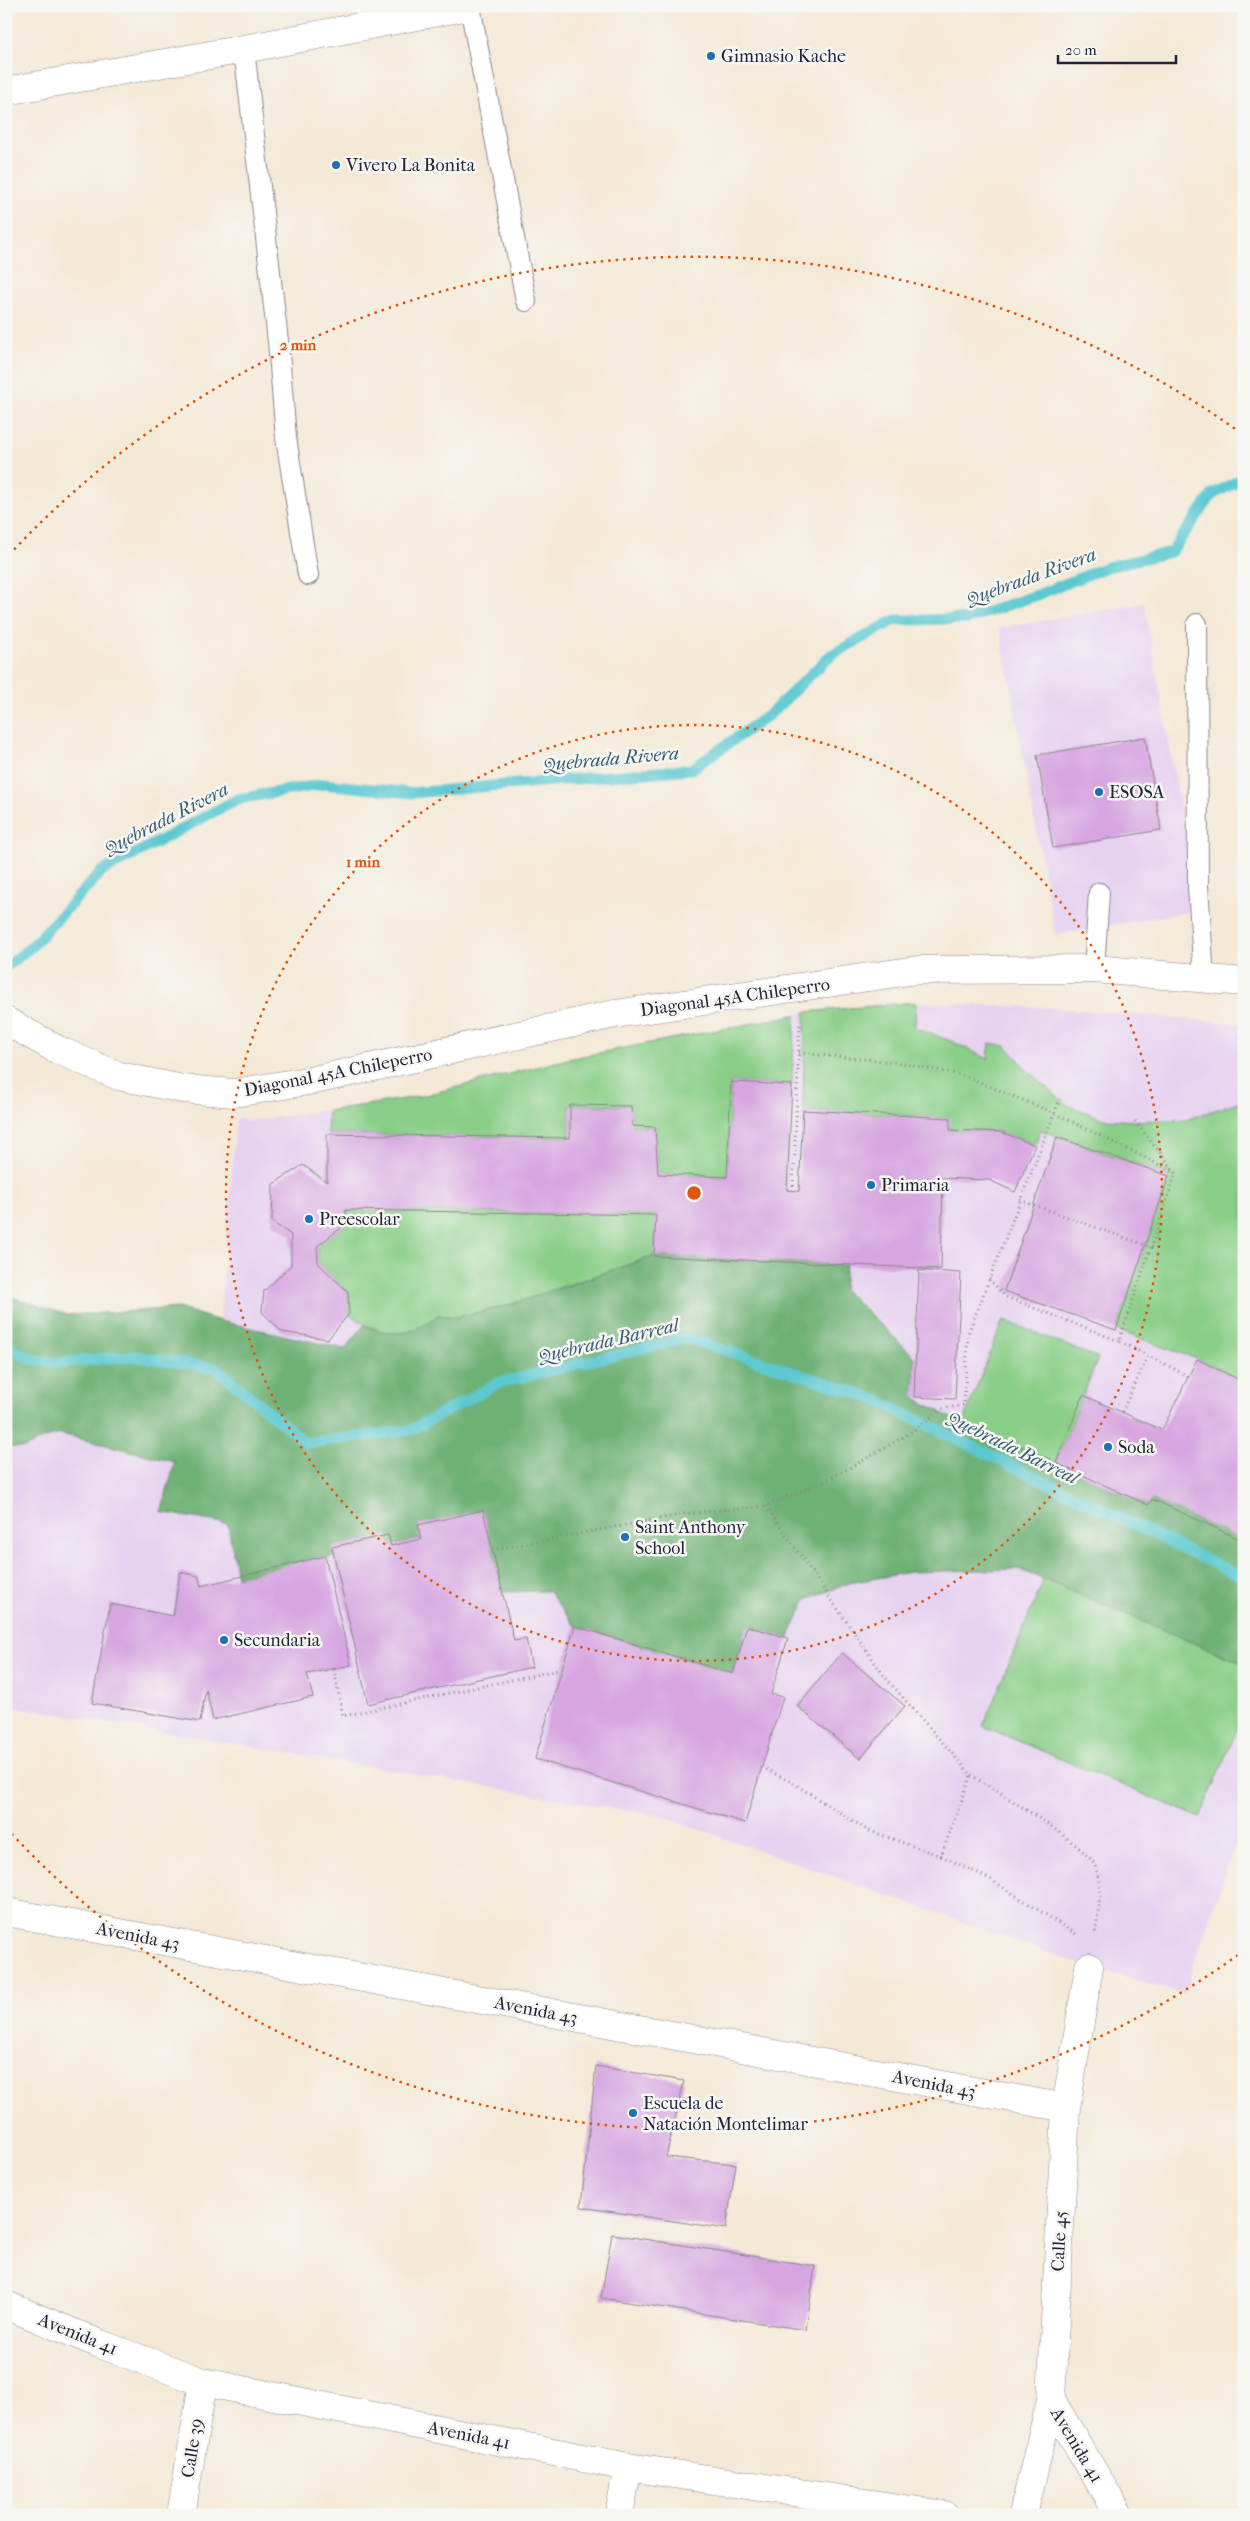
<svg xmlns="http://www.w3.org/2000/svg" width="1250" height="2521" font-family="'IM FELL French Canon',serif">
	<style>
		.built { fill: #e6d2f0 }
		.green { fill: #89ce87; stroke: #567861 }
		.forest { fill: #6eb174; stroke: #486a58 }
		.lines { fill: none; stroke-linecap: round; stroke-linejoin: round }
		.stream { stroke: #5cc9d1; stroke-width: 11 }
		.building { fill: #d7a6e1 }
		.lane-casing { stroke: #8b8689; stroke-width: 22 }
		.street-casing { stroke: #8b8689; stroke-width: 29 }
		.secondary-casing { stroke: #8b8689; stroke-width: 29 }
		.path { stroke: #8b8689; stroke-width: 3; stroke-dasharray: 1 4; stroke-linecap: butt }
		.lane { stroke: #fff; stroke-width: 20 }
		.street { stroke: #fff; stroke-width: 28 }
		.secondary { stroke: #fff; stroke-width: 28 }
		.ring { fill: none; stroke: #de560e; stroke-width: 2.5; stroke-dasharray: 2.5 5 }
		.poi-dot { fill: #1f6fb2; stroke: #f6f6f2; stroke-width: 2 }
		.labels { text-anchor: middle; stroke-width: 5; stroke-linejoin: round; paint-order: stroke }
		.poi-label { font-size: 18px; fill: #22223b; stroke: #f6f6f2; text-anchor: start }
		.street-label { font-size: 18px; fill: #22223b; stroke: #f6f6f2 }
		.water-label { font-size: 19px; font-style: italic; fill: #365c70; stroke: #f6f6f2 }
		.centre { fill: #de560e; stroke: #f6f6f2; stroke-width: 2.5 }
		.ring-label { font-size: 15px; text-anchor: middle; font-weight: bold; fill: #de560e; stroke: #f6f6f2; stroke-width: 5; stroke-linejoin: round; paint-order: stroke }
	</style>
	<rect width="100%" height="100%" fill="#f6f6f2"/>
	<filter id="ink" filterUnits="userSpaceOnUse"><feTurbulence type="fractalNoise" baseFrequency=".02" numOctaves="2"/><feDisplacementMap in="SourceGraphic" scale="10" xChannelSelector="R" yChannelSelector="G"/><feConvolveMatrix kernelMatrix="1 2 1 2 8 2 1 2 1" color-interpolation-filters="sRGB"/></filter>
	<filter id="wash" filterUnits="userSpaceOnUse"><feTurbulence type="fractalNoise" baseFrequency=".0096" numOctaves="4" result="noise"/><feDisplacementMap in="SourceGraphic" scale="20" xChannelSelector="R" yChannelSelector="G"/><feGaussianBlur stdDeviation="1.12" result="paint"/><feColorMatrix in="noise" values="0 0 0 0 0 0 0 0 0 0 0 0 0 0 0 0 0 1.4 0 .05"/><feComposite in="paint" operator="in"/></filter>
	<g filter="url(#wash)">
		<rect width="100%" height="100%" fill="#f4e9d7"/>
		<path class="built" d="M1144 603 1199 910 1055 935 1000 628Z
			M916 1002 1058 1008 1244 1024V1818L1184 1994 1089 1967 665 1817 6 1705V1345L216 1368 236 1119 252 1121 421 1096 568 1059 794 1014Z"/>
		<path class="green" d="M916 1002 915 1028 951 1041 988 1059 990 1043 1006 1046 1032 1075 1067 1105 1104 1119 1135 1121 1188 1119 1244 1100V1382L1197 1359 1116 1330 1169 1176 1040 1130 1035 1145 1001 1132 950 1130 949 1118 803 1110 805 1012Z
			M795 1015 792 1085 731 1082 727 1177 658 1174 655 1127 632 1126 631 1106 570 1105V1138L327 1134 328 1111 422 1096 568 1059Z
			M346 1210 656 1215 654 1256 506 1306 457 1317 438 1315C408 1342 380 1337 349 1314L348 1292 318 1263 317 1246 345 1225Z
			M1003 1320 1098 1358 1056 1463 962 1424Z
			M1044 1579 1244 1664V1713L1200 1818 983 1726Z"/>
		<path class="forest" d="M654 1256 846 1265 843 1289 915 1357 914 1397 962 1424 1056 1463 1148 1505 1152 1499 1244 1541V1664L1018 1569 910 1572 850 1583 807 1599 788 1638 747 1626 733 1674 575 1626 548 1591 502 1592 483 1511 418 1525 421 1539 391 1546 388 1535 332 1547 334 1556 237 1577 228 1524 161 1512 175 1462 61 1434 42 1439 25 1448 6 1447V1295L68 1315 179 1308 220 1321 345 1349 364 1325C391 1338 415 1335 438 1315L457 1317 506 1306Z"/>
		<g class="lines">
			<path class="stream" d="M6 967 32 946 101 872 238 799 324 784 411 793 692 769 770 714 831 655 895 620 967 619 1037 595 1107 567 1171 552 1213 494 1244 478
				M6 1345 29 1359 59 1363 133 1356 216 1368 306 1443 411 1430 498 1383 687 1338 872 1398 1244 1578"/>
		</g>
		<g id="blocks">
			<path class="building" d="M1145 737 1161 830 1053 848 1037 755Z
				M731 1082 792 1085 787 1190 799 1191 803 1110 950 1118V1130L1001 1132 1035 1145 1015 1192 989 1180 943 1178 941 1269 654 1256 656 1215 346 1210 345 1225 317 1246 318 1263 348 1292 349 1314 328 1339 282 1332 262 1312 264 1291 291 1265V1235L272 1222 273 1184 303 1165 327 1182V1134L570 1138V1105L631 1106 632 1126 655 1127 658 1174 727 1177Z
				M1057 1137 1169 1176 1116 1330 1004 1291Z
				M919 1270 961 1273 955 1399 914 1397Z
				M1197 1359 1244 1382V1541L1152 1499 1148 1505 1056 1463 1083 1395 1162 1430Z
				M483 1510 514 1641 526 1639 532 1667 368 1704 332 1547 388 1535 391 1546 421 1539 418 1525Z
				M325 1556 351 1665 307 1674 313 1697 213 1720 206 1689 200 1722 92 1703 110 1604 173 1616 180 1572 198 1576 201 1586Z
				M575 1626 733 1674 747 1626 788 1638 771 1694 783 1697 745 1823 535 1759Z
				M842 1653 905 1706 860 1759 797 1706Z
				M596 2066 684 2081 666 2157 736 2164 726 2229 581 2207Z
				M612 2234 815 2266 806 2330 601 2298Z"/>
		</g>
	</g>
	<g filter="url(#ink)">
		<use href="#blocks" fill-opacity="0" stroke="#8b8689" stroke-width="1"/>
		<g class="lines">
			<g class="lane-casing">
				<path id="lane" d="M470 6 526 301
					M244 49 278 341 286 438 308 575
					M1197 624 1198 886 1204 978
					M1094 969 1099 893"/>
			</g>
			<g class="street-casing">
				<path id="street" d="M6 1021 58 1050 119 1076 183 1089 234 1093 314 1080 615 1014 917 970 1094 969 1244 982
					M6 1912 1066 2108
					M6 2305 100 2344 203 2382 628 2467 945 2515
					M1051 2400 1119 2515
					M181 2515 203 2382
					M619 2515 628 2467
					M1023 2515 1051 2400 1066 2108 1089 1967"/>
			</g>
			<g class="secondary-casing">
				<path id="secondary" d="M6 91 244 49 469 6"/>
			</g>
			<path class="path" d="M799 1053 895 1062 962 1075 1054 1113 1176 1173
				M1135 1121 1176 1173 1119 1341 1188 1376
				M793 1191 800 1021
				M1020 1200 1153 1248
				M989 1279 1006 1297 1119 1341
				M1122 1412 1148 1356
				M492 1550 684 1514 766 1506 825 1481 864 1460 910 1433 941 1409 964 1405 968 1334 1060 1099
				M334 1669 343 1716 562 1669
				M762 1767 793 1783 867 1830 941 1856 971 1775 885 1677 766 1506
				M971 1775C995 1790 1087 1845 1095 1866 1104 1888 1098 1912 1095 1934
				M941 1856 990 1879 1079 1936"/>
			<use href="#lane" class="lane"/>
			<use href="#street" class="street"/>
			<use href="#secondary" class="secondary"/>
		</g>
	</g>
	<g class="ring">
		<circle cx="694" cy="1193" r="468"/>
		<path d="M1238 1955A936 936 0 0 1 9 1831M9 555A936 936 0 0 1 1238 431"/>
	</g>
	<g class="poi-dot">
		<circle cx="711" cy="56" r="5"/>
		<circle cx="336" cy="165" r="5"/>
		<circle cx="1099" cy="792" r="5"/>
		<circle cx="871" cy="1185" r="5"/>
		<circle cx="309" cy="1219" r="5"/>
		<circle cx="1108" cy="1447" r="5"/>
		<circle cx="625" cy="1537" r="5"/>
		<circle cx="224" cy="1640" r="5"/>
		<circle cx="633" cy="2113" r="5"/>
	</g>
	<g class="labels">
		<g class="poi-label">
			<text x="721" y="62">Gimnasio Kache</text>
			<text x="346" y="171">Vivero La Bonita</text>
			<text x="1109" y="798">ESOSA</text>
			<text x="881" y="1191">Primaria</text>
			<text x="319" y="1225">Preescolar</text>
			<text x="1118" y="1453">Soda</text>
			<text x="635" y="1533">Saint Anthony<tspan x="635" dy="21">School</tspan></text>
			<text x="234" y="1646">Secundaria</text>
			<text x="643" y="2109">Escuela de<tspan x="643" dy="21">Natación Montelimar</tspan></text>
		</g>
		<g class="street-label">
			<text transform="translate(735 997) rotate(-8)" y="6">Diagonal 45A Chileperro</text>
			<text transform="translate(338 1072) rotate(-11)" y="6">Diagonal 45A Chileperro</text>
			<text transform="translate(138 1936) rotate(11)" y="6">Avenida 43</text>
			<text transform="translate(536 2010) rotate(11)" y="6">Avenida 43</text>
			<text transform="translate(934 2084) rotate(11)" y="6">Avenida 43</text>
			<text transform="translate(1059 2241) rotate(-87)" y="6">Calle 45</text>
			<text transform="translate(78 2334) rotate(22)" y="6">Avenida 41</text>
			<text transform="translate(469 2435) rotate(11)" y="6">Avenida 41</text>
			<text transform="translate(1077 2445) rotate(59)" y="6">Avenida 41</text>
			<text transform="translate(192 2448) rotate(-81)" y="6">Calle 39</text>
		</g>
		<g class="water-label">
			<text transform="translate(1031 576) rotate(-20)" y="7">Quebrada Rivera</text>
			<text transform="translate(611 758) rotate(-5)" y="7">Quebrada Rivera</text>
			<text transform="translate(166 818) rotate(-27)" y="7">Quebrada Rivera</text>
			<text transform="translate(608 1340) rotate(-13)" y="7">Quebrada Barreal</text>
			<text transform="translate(1013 1447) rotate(26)" y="7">Quebrada Barreal</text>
		</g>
	</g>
	<circle cx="694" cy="1193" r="8" class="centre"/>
	<g class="ring-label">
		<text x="298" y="350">2 min</text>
		<text x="363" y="867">1 min</text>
	</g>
	<rect width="1250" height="2521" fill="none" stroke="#f6f6f2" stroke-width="25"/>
	<path d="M1058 55v8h118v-8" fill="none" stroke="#22223b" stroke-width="2.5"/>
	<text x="1065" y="55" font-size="15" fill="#22223b" stroke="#f6f6f2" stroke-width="4" paint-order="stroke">20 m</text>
</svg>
